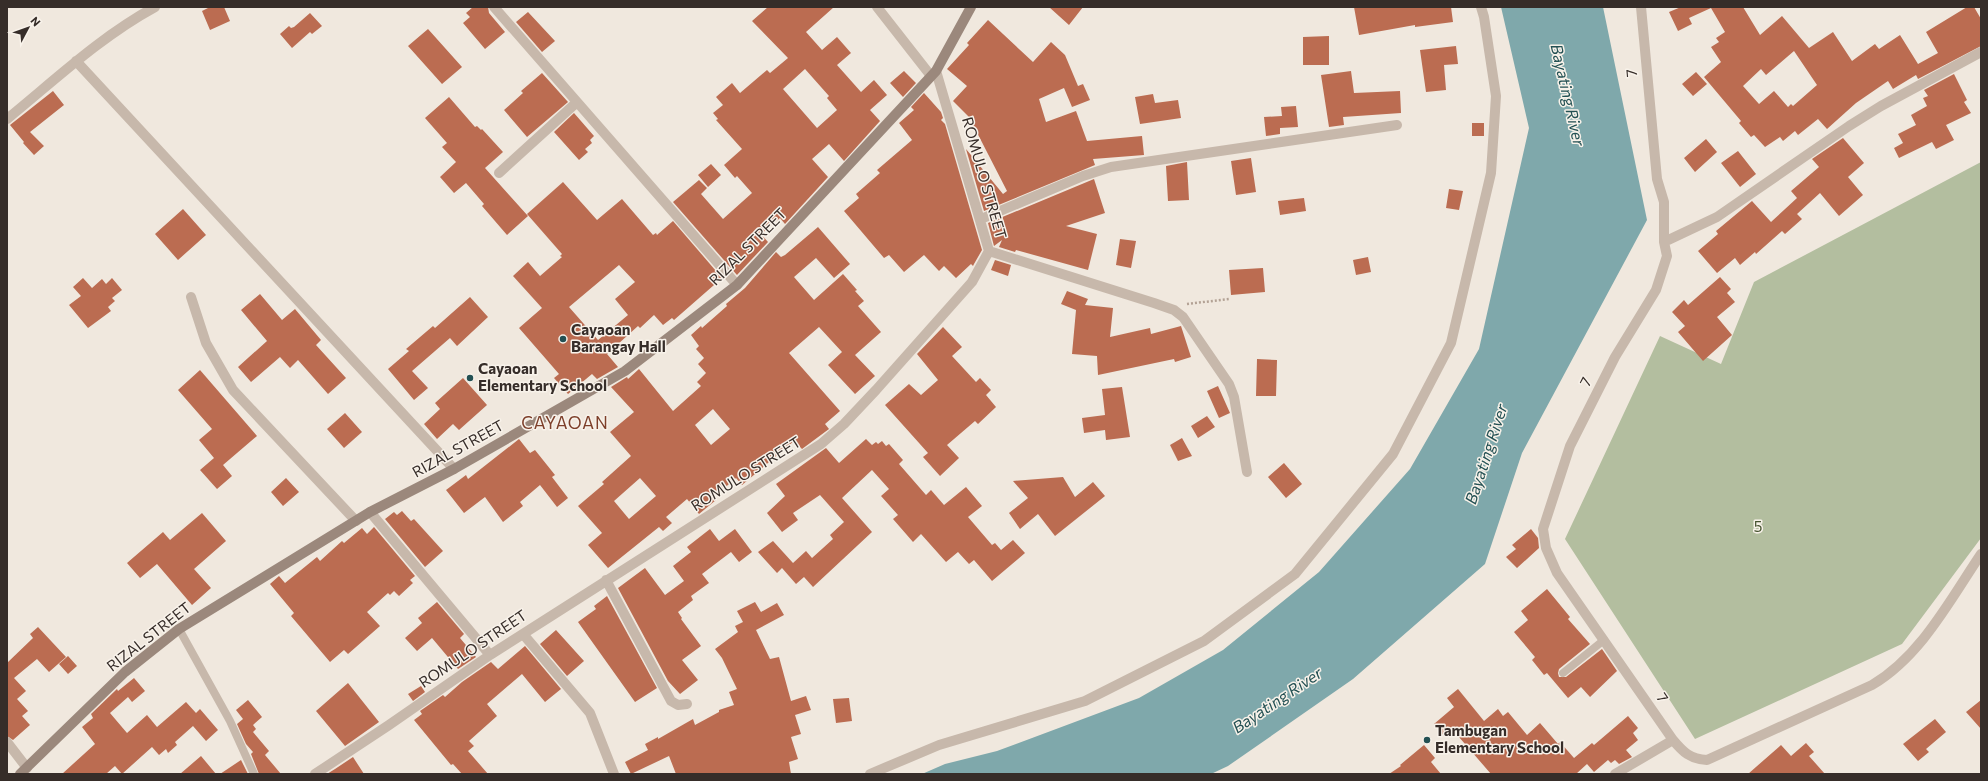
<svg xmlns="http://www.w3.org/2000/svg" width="1988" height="781" font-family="Commissioner,sans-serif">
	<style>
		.green { fill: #b3be9f }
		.water { fill: #7fa8ab }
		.building { fill: #bb6c51; fill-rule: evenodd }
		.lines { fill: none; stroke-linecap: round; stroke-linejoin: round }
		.path { stroke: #b3a295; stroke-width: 2.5; stroke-dasharray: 2 2; stroke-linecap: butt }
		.lane { stroke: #c7b8ab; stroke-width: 8 }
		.street { stroke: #c7b8ab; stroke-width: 10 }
		.secondary { stroke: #9b887c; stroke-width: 10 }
		.poi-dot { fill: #235053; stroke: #f8f2ea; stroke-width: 1.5 }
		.labels { text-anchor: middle; stroke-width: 3; stroke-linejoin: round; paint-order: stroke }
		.street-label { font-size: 15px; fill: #362d29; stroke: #f8f2ea }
		.poi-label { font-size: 15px; font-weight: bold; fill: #362d29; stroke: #f8f2ea; text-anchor: start }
		.park-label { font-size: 15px; fill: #45522f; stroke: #f8f2ea }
		.water-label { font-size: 16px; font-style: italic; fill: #235053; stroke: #f8f2ea }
		.quarter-label { font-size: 17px; letter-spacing: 1px; fill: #7d3f2a; stroke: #f8f2ea }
	</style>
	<rect width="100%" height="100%" fill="#f0e8de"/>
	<path class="green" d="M1981 162V538L1902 644 1695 739 1565 539 1660 336 1721 364 1754 282Z"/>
	<path class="water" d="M1501 7H1603L1647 220 1522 453 1485 564 1353 679 1228 766 1211 774H922L945 764 997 751 1139 698 1223 650 1319 572 1410 469 1479 349 1529 128Z"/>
	<path class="building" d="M210 7H224L230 21 210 30 202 11Z
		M473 7H488L489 13 505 32 485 49 463 23 470 17 466 13Z
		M768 7H834L806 32 822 50 837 37 851 53 837 65 861 92 874 80 887 95 870 110 880 121 844 161 829 144 812 159 828 177 785 224 780 218 761 234 768 242 737 275 673 202 699 180 707 188 701 194 723 219 752 193 737 176 735 178 724 165 742 149 716 120 718 119 713 113 723 105 716 97 732 83 740 93 767 70 770 73 788 58 752 21ZM805 69 829 96 827 98 837 110 817 128 783 89Z
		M1049 7H1083L1069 25Z
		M1354 7H1451L1453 22 1415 27V25L1359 35Z
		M1681 7H1743L1760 35 1782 16 1809 48 1833 32 1852 61 1875 44 1879 49 1900 35 1918 64 1938 53 1926 32 1967 7H1974L1981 19V46L1918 79 1916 75 1893 89 1888 81 1856 103 1827 129 1818 119 1798 135 1795 131 1783 141 1780 137 1765 147 1754 135 1751 137 1739 123 1741 121 1704 77 1721 62 1711 47 1719 42 1716 38 1725 32 1711 8 1689 18 1692 24 1678 31 1669 12ZM1794 51 1817 85 1793 106 1791 104 1788 107 1774 91 1759 104 1743 86 1761 69 1766 75Z
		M528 12 555 41 542 52 516 22Z
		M310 13 322 26 312 34 310 32 292 48 280 34 289 26 291 28 294 27Z
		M988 20 1033 62 1051 42 1065 55 1078 86 1083 84 1090 100 1072 107 1064 88 1039 99 1046 122 1076 111 1087 141 1142 136 1144 155 1093 159 1095 165 984 211 966 149 1003 194 1007 191 969 117 953 101 967 86 947 69 969 45 967 43Z
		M428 29 462 67 442 84 408 46Z
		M1329 36V65H1303V37Z
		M1456 46 1458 64 1444 65 1446 90 1426 92 1420 50Z
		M904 71 916 83 903 97 890 83Z
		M1351 71 1354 93 1400 91 1401 113 1343 117 1344 125 1329 127 1321 75Z
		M1696 72 1707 84 1693 96 1682 84Z
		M542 73 568 102 527 137 504 110 523 93 521 91Z
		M1954 74 1967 100 1964 102 1971 113 1946 125 1954 140 1936 149 1932 142 1899 158 1894 148 1903 143 1898 134 1916 125 1911 115 1927 106 1923 98 1928 96 1924 90Z
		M53 91 64 105 30 132 44 146 34 155 23 143 24 142 10 125Z
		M924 93 941 112 943 118 941 120 945 124 982 250 974 264 973 266 971 264 956 278 944 266 939 271 924 255 904 272 889 255 884 258 844 211 859 198 856 194 880 173 877 170 912 140 899 123 914 110 911 107Z
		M1153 94 1155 103 1178 100 1181 118 1140 124 1135 97Z
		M449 97 475 127 477 126 481 130 482 129 503 152 485 168 528 216 507 235 482 206 484 204 466 183 454 193 440 177 456 162 442 147 447 143 425 118Z
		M1296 106 1298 127 1280 128V134L1266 136 1264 117 1282 116 1281 107Z
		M574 113 594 136 590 140 592 143 585 149 588 152 579 160 554 132Z
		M1472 123H1484V136H1472Z
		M1843 138 1864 163 1848 177 1863 195 1839 216 1820 193 1797 214 1802 219 1785 234 1782 231 1756 254 1755 252 1740 265 1735 258 1717 273 1698 251 1718 234 1716 231 1752 201 1771 222 1797 198 1791 191 1819 167 1812 159Z
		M1706 139 1717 152 1695 172 1684 158Z
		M1738 151 1756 174 1740 187 1721 163Z
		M1251 158 1256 192 1236 195 1231 161Z
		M1187 162 1189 200 1168 201 1166 166Z
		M711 164 721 175 708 187 698 175Z
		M1094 179 1105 213 1066 226 1097 234 1088 270 1016 250 1015 252 999 247 1002 240 994 246 988 223Z
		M563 182 597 220 622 199 653 235 656 233 657 235 673 221 722 278 674 320 672 318 663 325 654 315 640 328 638 326 607 354 618 367 597 379 592 374 568 394 554 378 559 374 519 328 542 308 513 276 528 262 540 276 562 257 560 256 562 254 527 214ZM619 265 635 282 615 299 628 315 598 340 569 307Z
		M1449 189 1463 191 1459 210 1446 208Z
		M1304 198 1306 211 1280 215 1278 201Z
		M183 209 206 235 178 260 155 234Z
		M818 227 850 264 834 278 816 258 794 277 814 300 843 274 857 290 855 291 864 301 858 306 881 332 855 355 875 376 855 394 828 365 842 352 819 327 789 353 840 411 825 424 829 429 802 449 794 441 742 485 736 478 714 497 716 500 699 514 687 499 666 517 672 523 663 531 659 527 608 568 588 545 602 533 578 506 604 484 602 482 631 456 610 432 634 412 611 387 627 377 628 379 639 369 673 411 701 386 697 382 706 373 698 364 704 358 696 349 699 346 691 335 701 326 702 328 727 306 726 304 745 288 776 252 781 257 785 255ZM713 409 730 429 711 445 695 425ZM640 478 656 496 629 519 614 501Z
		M1120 239 1136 241 1131 268 1116 265Z
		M1368 257 1371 272 1356 275 1353 260Z
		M995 260 1011 265 1008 276 991 270Z
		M1263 268 1265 292 1231 295 1229 270Z
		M1720 277 1731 289 1727 293 1735 302 1717 317 1732 335 1703 361 1678 332 1685 326 1672 312 1684 300 1688 305Z
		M83 278 92 288 102 279 106 284 112 278 122 290 112 298 115 301 108 307 111 311 88 328 69 305 81 296 73 287Z
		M1067 291 1088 299 1085 305 1113 308 1110 337 1150 328 1151 334 1181 326 1191 357 1175 362 1174 359 1098 375 1097 356 1072 354 1076 310 1061 304Z
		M260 294 282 320 295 309 321 340 316 345 346 378 328 394 298 360 290 368 280 357 251 382 238 367 267 341 241 310Z
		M470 297 488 317 457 346 450 338 412 371 428 388 414 400 388 369 409 351 406 349 433 326 435 328Z
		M943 327 962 347 952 356 976 382 980 378 991 390 986 395 996 407 978 424 975 421 947 445 959 458 940 476 923 457 928 453 885 405 909 384 921 395 938 380 917 354Z
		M1257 359 1277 360 1276 396H1256Z
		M200 370 257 436 223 465 232 476 217 489 200 470 214 458 199 440 212 429 178 390Z
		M463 378 487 405 459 430 453 424 437 439 424 424 440 409 435 403Z
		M1218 386 1230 413 1219 418 1207 391Z
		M1122 387 1130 437 1106 440 1105 430 1084 433 1082 418 1105 415 1102 389Z
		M345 413 362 432 344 448 327 429Z
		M1207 416 1215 427 1198 438 1191 426Z
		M1182 438 1192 456 1178 461 1170 445Z
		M519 439 530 453 535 450 555 475 552 477 568 498 557 507 540 485 520 502 523 506 503 522 485 497 464 513 446 490 466 475 468 479Z
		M866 439 872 445 876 442 878 444 882 441 886 446 889 444 903 460 899 464 926 495 931 490 944 505 966 487 982 506 968 517 992 545 995 543 1001 550 1013 540 1025 553 992 581 974 560 969 564 958 552 946 562 921 534 913 542 893 519 898 515 881 496 889 489 872 470 842 498 872 532 813 587 804 577 796 584 782 568 777 573 758 552 773 541 793 563 806 551 812 558 833 539 830 535 844 522 820 495 793 513 798 520 782 532 767 513 785 496 776 484 826 448 839 463Z
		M1284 463 1302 484 1286 498 1268 477Z
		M1063 477 1075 497 1093 482 1105 496 1055 536 1038 514 1020 529 1009 513 1028 498 1013 481Z
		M286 478 299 492 283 506 271 492Z
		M402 511 411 521 414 519 443 551 425 567 385 519 394 512 397 515Z
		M202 513 226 541 194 569 211 588 192 605 157 564 140 578 127 563 163 532 170 540Z
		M374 527 415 576 410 580 413 583 399 596 394 591 390 595 388 593 367 612 380 626 348 654 344 650 330 662 291 616 294 613 270 584 279 576 285 583 317 557 320 561 342 541 344 543 362 528 367 534Z
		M710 529 719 541 735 529 752 552 739 562 731 552 702 574 709 583 691 596 693 600 678 612 682 618 681 619 701 646 682 660 698 680 680 694 668 681 618 588 645 568 665 595 684 581 673 566 691 552 687 547Z
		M1531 529 1538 538 1539 548 1517 568 1506 557 1516 549 1512 545Z
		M1547 589 1570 617 1568 619 1590 644 1559 669 1558 673 1559 677H1566L1602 649 1617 671 1590 697 1581 687 1568 698 1547 673 1544 675 1532 660 1535 657 1514 632 1528 620 1521 611Z
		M607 596 657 688 635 702 578 622 596 609 594 606Z
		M437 602 464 634 460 638 476 657 458 669 432 638 417 651 405 638 422 623 418 618Z
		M755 602 761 612 777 603 784 615 756 630 770 659 779 657 791 701 806 696 811 710 795 715 801 734 791 737 798 759 789 762 791 774H676L669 756 631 774 625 762 648 750 645 744 658 737V739L693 719 695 725 719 712V710L734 705 729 692 737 689 722 658 715 649 738 632 735 626 743 622 737 611Z
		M38 627 66 657 49 672 37 659 14 678 26 691 17 699 28 711 22 716 30 725 13 740 7 736V663L33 638 30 634Z
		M556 630 584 661 567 676 540 644Z
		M525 646 561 689 545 702 522 674 487 704 497 716 469 741 474 746 468 751 488 774H462L453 764 451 765 414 720 422 714 420 711 443 695 445 697 462 682 491 662 498 669Z
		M68 656 77 666 68 674 59 664Z
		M134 678 145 691 132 702 128 697 110 713 127 733 147 715 157 727 186 702 196 713 200 709 218 730 206 741 193 726 175 742 177 745 168 753 166 749 159 755 152 747 122 774 115 766 106 774H62L95 744 82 727 93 718 91 714 117 689 118 691Z
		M348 683 379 722 345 746 316 711Z
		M421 686 425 692 413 701 408 694Z
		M1458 689 1484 721 1498 709 1503 716 1508 712 1527 735 1540 723 1558 744 1560 742 1574 758 1592 743 1594 745 1628 716 1638 728 1633 733 1638 740 1626 750 1632 757 1619 764 1615 760 1611 763 1608 760 1594 772 1587 764 1576 774H1491L1452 729 1444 736 1434 724 1454 707 1447 698Z
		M849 698 852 721 836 723 833 699Z
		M248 700 262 717 253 725 256 729 253 732 269 751 265 755 281 774H259L251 754 253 752 246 744 237 724 243 719 236 710Z
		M1981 700V729L1966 712Z
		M1935 719 1946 732 1926 749 1929 752 1918 761 1903 744Z
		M1806 743 1814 752 1809 756 1825 774H1748L1781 745 1791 756Z
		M1424 745 1435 758 1431 762 1441 774H1389L1401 766 1400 765Z
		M201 756 216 774H180Z
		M353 757 364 774H327L335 769Z
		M241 760 248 774H220Z"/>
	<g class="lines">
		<path class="path" d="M1187 304 1229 299"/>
		<path class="lane" d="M179 629 230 721 254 774
			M1563 673 1604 640"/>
		<path class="street" d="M494 7 737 285
			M877 7 931 76
			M1641 7 1657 179 1664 202V242L1667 256 1656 290 1615 357 1570 446 1543 529 1546 548 1557 573 1673 740C1683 752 1690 759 1707 760L1872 685C1921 656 1950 600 1981 554
			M76 61 454 469
			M7 119C55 80 100 37 155 7
			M499 173 576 103
			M981 219 1083 176 1111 167 1397 125
			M1664 242 1717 217 1849 126 1881 106 1981 52
			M989 251 1154 303 1174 310 1183 317 1229 384 1234 397 1247 472
			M191 297 206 343 233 390 356 521
			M370 512 490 655
			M606 580 671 701 678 705 687 704
			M523 634 590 713 614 774
			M7 742 27 768
			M315 774 389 725 490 655 821 444 844 424 876 390 972 282 989 251 936 71
			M870 774 939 745 1085 701 1204 641 1295 574 1393 454 1451 343 1491 173 1496 96 1484 17 1481 7
			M1615 774 1673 740"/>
		<path class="secondary" d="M20 774 125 672 179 629 370 512 454 469 625 371 737 285 936 71 971 7"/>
	</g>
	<g class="poi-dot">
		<circle cx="563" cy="339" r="4"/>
		<circle cx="470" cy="378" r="4"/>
		<circle cx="1427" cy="740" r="4"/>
	</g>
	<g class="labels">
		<g class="street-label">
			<text transform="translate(1632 73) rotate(-95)" y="5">7</text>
			<text transform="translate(984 178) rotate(74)" y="5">ROMULO STREET</text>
			<text transform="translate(748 247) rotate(-45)" y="5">RIZAL STREET</text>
			<text transform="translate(1586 382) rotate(-63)" y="5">7</text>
			<text transform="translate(458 449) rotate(-29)" y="5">RIZAL STREET</text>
			<text transform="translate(746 474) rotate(-32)" y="5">ROMULO STREET</text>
			<text transform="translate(149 637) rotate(-38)" y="5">RIZAL STREET</text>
			<text transform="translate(473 649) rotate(-34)" y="5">ROMULO STREET</text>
			<text transform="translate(1662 698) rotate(56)" y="5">7</text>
		</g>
		<g class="poi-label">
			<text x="571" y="335">Cayaoan<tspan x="571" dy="17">Barangay Hall</tspan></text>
			<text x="478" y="374">Cayaoan<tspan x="478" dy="17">Elementary School</tspan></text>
			<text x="1435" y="736">Tambugan<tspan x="1435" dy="17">Elementary School</tspan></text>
		</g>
		<g class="park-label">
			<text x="1758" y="532">5</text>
		</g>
		<g class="water-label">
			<text transform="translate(1568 95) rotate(77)" y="6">Bayating River</text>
			<text transform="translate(1486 454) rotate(-72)" y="6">Bayating River</text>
			<text transform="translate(1277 700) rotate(-34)" y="6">Bayating River</text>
		</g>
		<g class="quarter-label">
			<text x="565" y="429">CAYAOAN</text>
		</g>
	</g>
	<rect width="1988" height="781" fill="none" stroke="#362d29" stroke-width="16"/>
	<g transform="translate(28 28) rotate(49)" stroke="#f8f2ea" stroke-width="3" paint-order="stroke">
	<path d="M0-3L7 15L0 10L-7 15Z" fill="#362d29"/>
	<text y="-6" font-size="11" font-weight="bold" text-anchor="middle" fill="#362d29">N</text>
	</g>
</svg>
